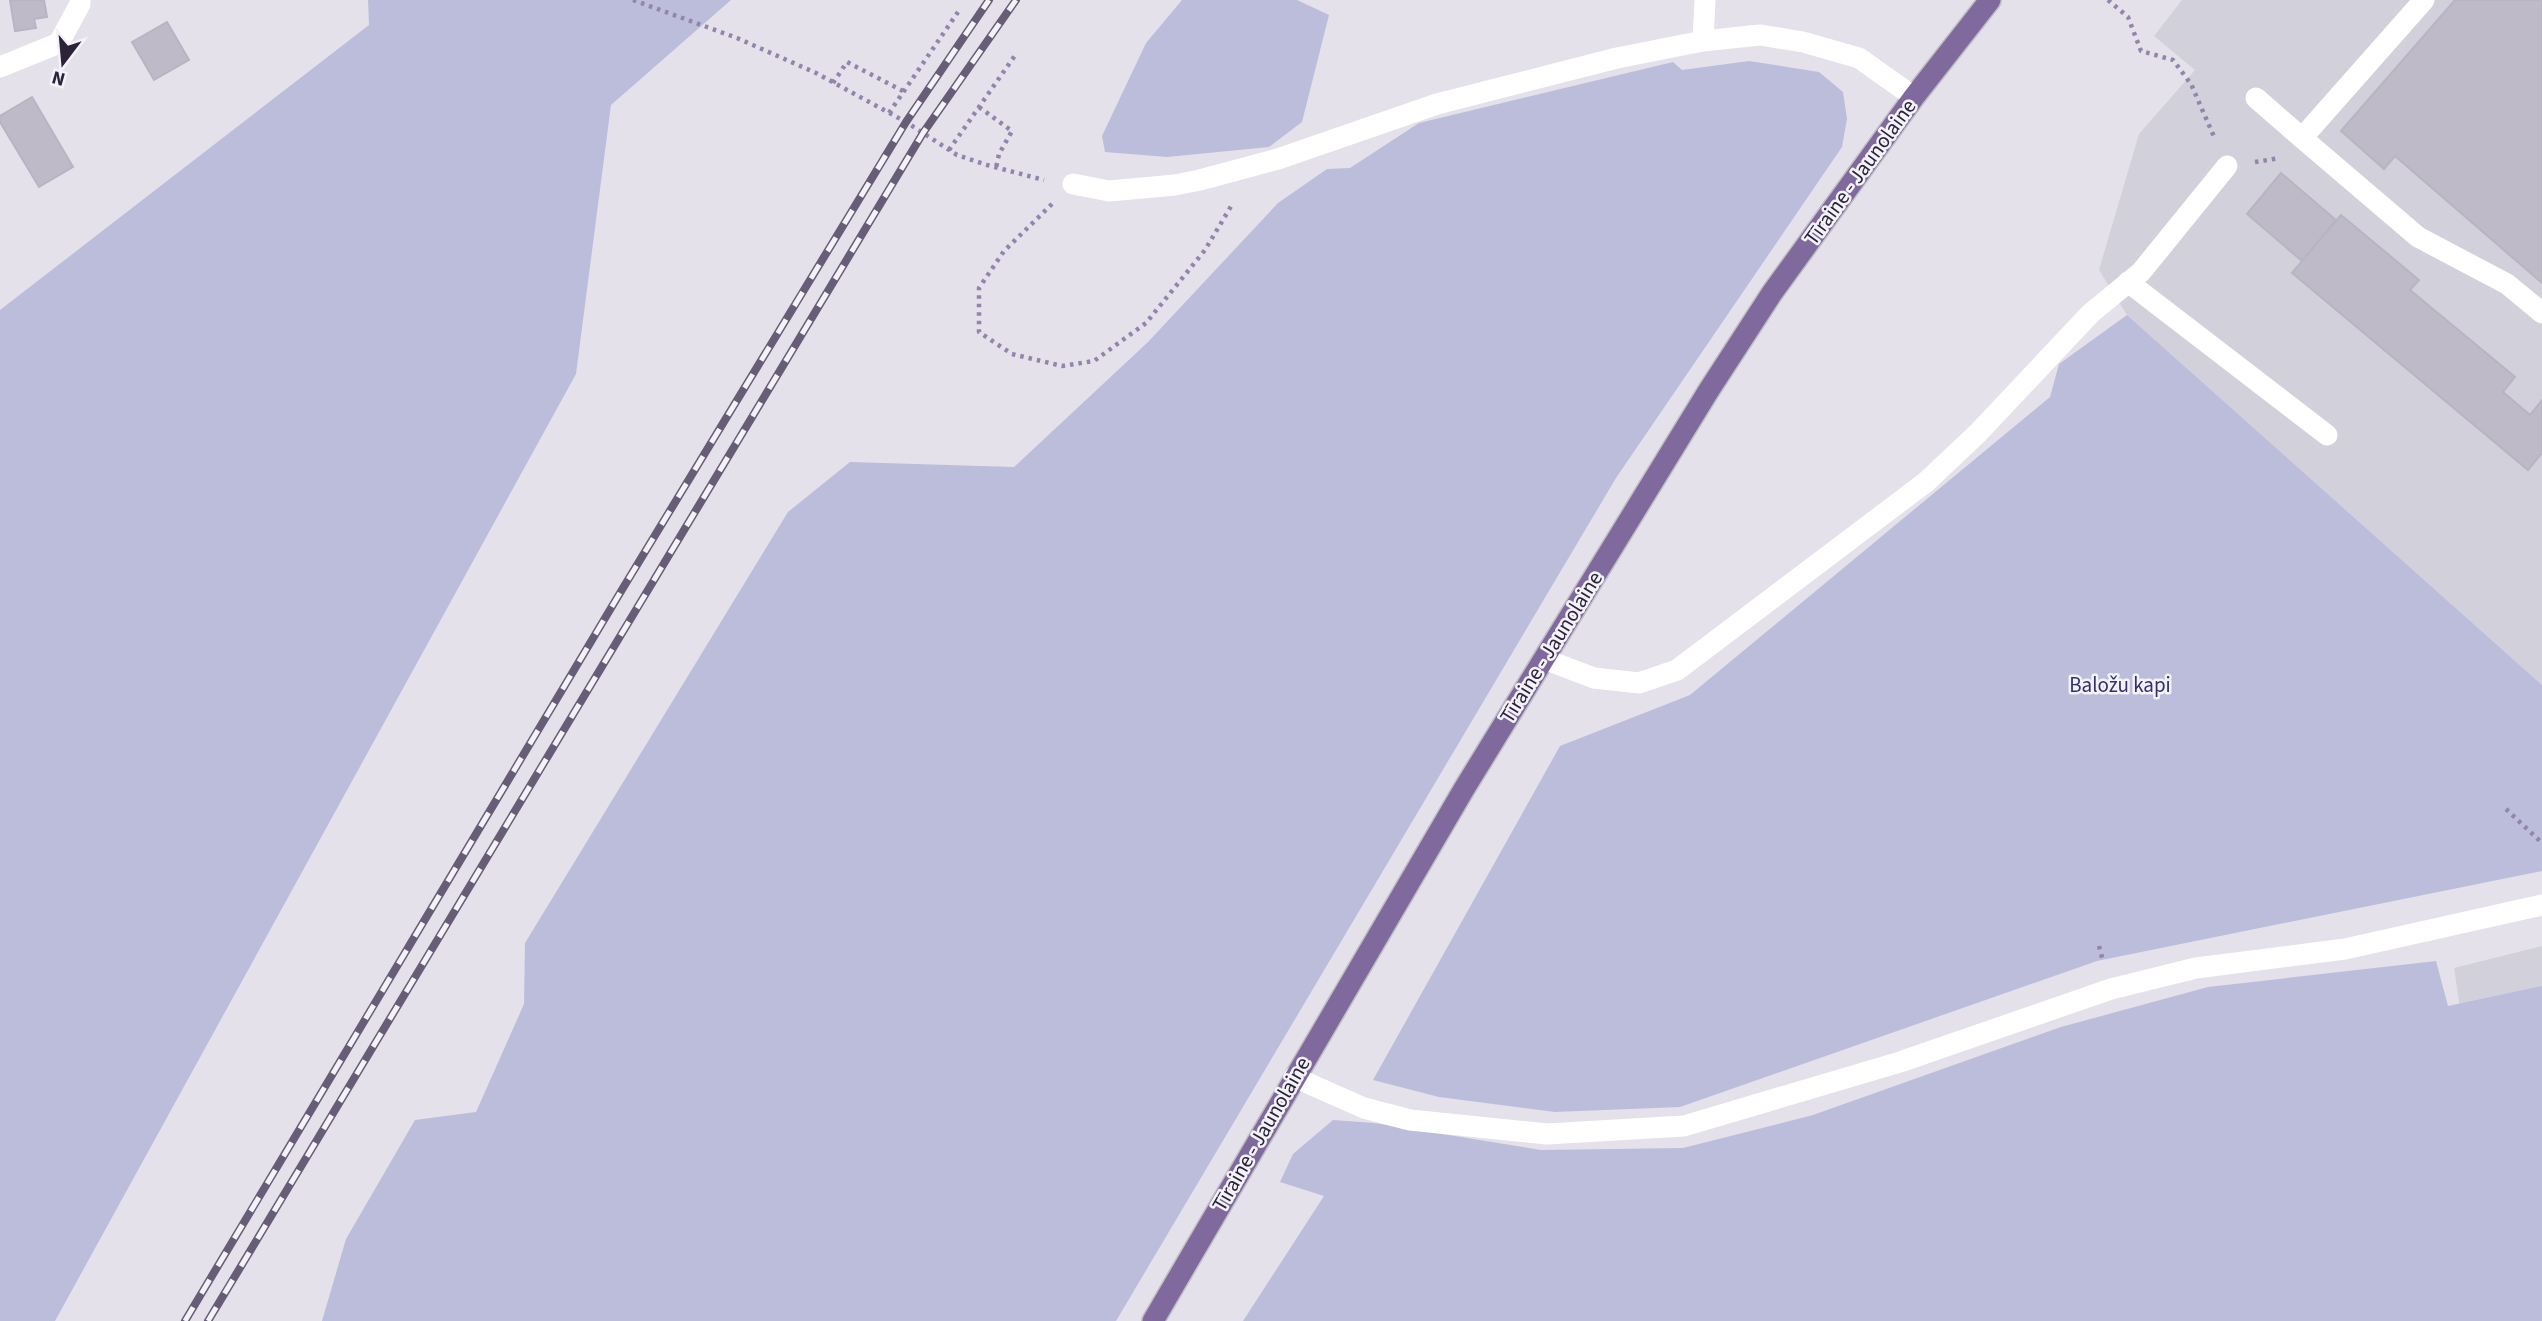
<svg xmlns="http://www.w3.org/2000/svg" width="2542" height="1321" font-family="'Source Sans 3',sans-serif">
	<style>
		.built { fill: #d2d0da }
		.green { fill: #bcbddb }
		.building { fill: #bfbac8; stroke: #b8b4c4; stroke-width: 2 }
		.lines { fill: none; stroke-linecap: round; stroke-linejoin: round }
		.major-casing { stroke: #c0bdc4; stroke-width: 24 }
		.path { stroke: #9384ac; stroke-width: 4.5; stroke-dasharray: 3.5 5; stroke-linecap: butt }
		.minor { stroke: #fff; stroke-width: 21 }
		.major { stroke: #7f699d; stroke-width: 21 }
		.rail-casing { stroke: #675d76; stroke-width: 8 }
		.rail { stroke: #f3f2f8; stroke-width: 5; stroke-dasharray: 16; stroke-linecap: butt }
		.labels { text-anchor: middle; stroke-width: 5; stroke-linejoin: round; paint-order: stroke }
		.street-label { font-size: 21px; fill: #2c233a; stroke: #f3f2f8 }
		.park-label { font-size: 21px; fill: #34306e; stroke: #f3f2f8 }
	</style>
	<rect width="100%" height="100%" fill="#e4e1eb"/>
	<path class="built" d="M2182 0H2542V685L2127 315 2099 270 2139 134 2195 70 2154 36Z
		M2542 946V1018L2463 1027 2454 968Z"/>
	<path class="green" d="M368 0H731L611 105 576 374 55 1321H0V310L369 25Z
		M1182 0H1297L1329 15 1302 122 1269 147 1167 157 1105 152 1102 136 1146 43Z
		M1749 61 1819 72 1843 92 1847 119 1842 147 1616 478 1116 1321H322L346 1239 415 1120 476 1112 524 1004 525 943 788 512 850 462 1014 467 1148 342 1278 203 1327 169 1350 168 1419 123 1673 62 1682 70Z
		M2127 315 2542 685V871L2097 961 1680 1107 1555 1112 1439 1097 1373 1080 1560 746 1690 695 2050 397 2059 364Z
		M2436 961 2448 1006 2542 986V1321H1243L1324 1196 1280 1182 1293 1154 1333 1120 1374 1123 1541 1150 1683 1148 1813 1115 2061 1027 2208 987Z"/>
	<path class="building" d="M10 0H44L47 17 34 19 36 28 15 31Z
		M2455 0H2542V283L2395 156 2384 169 2341 131Z
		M167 22 189 60 154 80 132 42Z
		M32 97 73 167 39 187 0 122V116Z
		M2281 173 2336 220 2302 261 2247 214Z
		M2341 215 2419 280 2410 290 2515 377 2503 392 2530 415 2542 400V453L2528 470 2292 273Z"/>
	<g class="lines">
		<g class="major-casing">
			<path id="major" d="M1153 1321 1464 789 1709 390 1772 293 1914 97 1990 0"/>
		</g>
		<path class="path" d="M633 0 737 38 816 73 906 122 957 155 987 165 1044 180
			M2108 0 2128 17 2141 51 2173 60 2191 84 2215 139
			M833 83 847 62 903 91
			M979 107 1012 131 999 154 996 168
			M889 113 958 12
			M949 150 1016 54
			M2255 162 2280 158
			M1052 204 1004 251 979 288V332L1012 354 1062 366 1094 361 1146 323 1205 250 1233 203
			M2506 809 2542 843
			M2099 946 2103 961"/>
		<path class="minor" d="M2424 0 2302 138 2418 237 2507 284 2542 313
			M1703 41 1705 0
			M0 67 59 43 80 4V0
			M2256 98 2302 138
			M1073 184 1109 191 1175 185 1200 180 1278 159 1437 104 1617 58 1703 41 1760 35 1803 42 1859 58 1914 97
			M2128 282 2327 435
			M1544 659 1594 678 1639 683 1677 670 1926 482 1978 433 2091 313 2141 272 2227 166
			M1294 1077 1364 1108 1410 1120 1547 1134 1684 1126 1900 1062 2111 989 2196 968 2345 949 2542 905"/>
		<use href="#major" class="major"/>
		<g class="rail-casing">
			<path id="rail" d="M185 1321 623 588 906 122 989 0
				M208 1321 923 133 1016 0"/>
		</g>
		<use href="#rail" class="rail"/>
	</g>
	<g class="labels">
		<g class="street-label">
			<text transform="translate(1860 172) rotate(-54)" y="7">Tīraine - Jaunolaine</text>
			<text transform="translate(1551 647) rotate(-58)" y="7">Tīraine - Jaunolaine</text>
			<text transform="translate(1261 1134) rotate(-60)" y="7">Tīraine - Jaunolaine</text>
		</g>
		<g class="park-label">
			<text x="2120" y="692">Baložu kapi</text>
		</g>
	</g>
	<g transform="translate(63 63) rotate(196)" stroke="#f3f2f8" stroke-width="5" paint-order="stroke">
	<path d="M0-5L12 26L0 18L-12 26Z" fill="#2c233a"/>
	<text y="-10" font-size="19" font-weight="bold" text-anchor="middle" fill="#2c233a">N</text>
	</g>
</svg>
